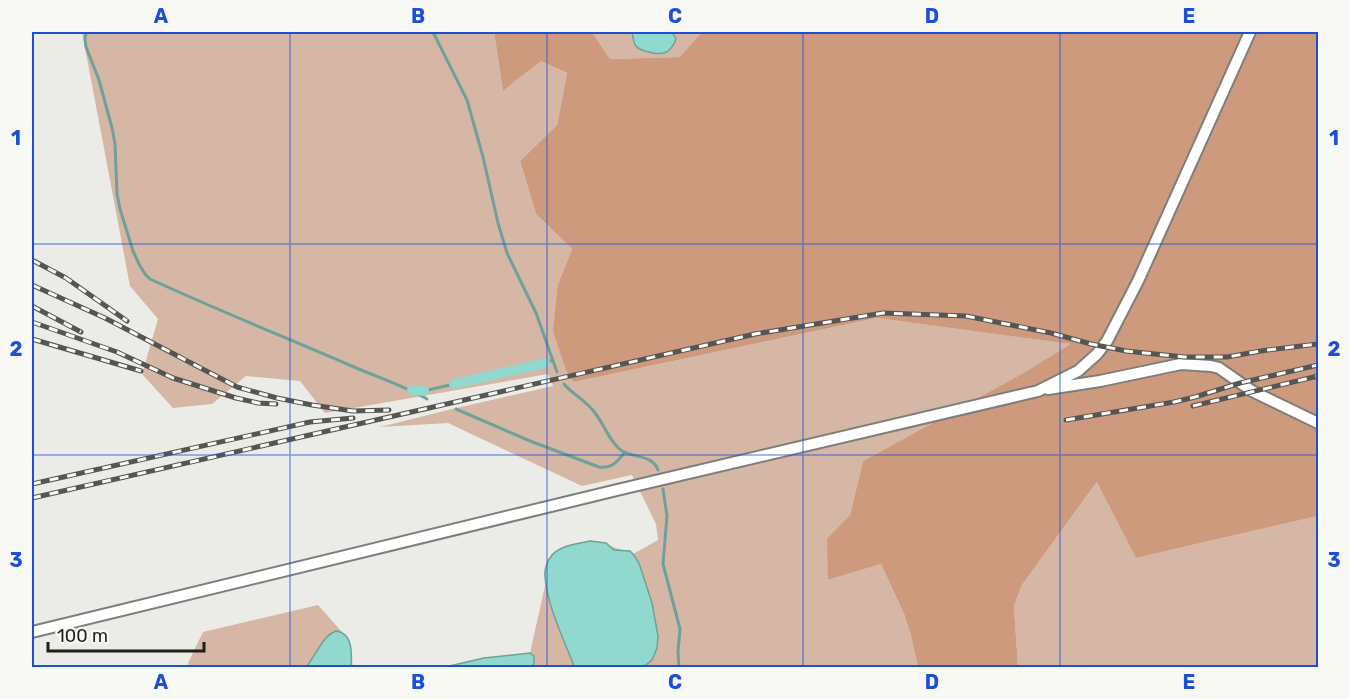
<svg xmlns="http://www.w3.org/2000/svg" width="1350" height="699" font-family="Rubik,sans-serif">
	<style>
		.green { fill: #d6b6a4 }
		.forest { fill: #ce9a7e }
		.water { fill: #91d9ce; stroke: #6ea199; stroke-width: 1.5 }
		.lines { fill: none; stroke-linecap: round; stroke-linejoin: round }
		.stream { stroke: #6ea199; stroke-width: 3 }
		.canal { stroke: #91d9ce; stroke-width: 10 }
		.minor-casing { stroke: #7e7f7a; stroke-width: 14 }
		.minor { stroke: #fff; stroke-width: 10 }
		.rail-casing { stroke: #555553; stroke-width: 5 }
		.rail { stroke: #f8f9f4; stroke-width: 3; stroke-dasharray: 9; stroke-linecap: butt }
		.grid { fill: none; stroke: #1d4ed8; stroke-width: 1.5; stroke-opacity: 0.55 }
		.neatline { fill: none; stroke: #1d4ed8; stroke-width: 2 }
		.grid-label { font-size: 20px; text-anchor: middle; font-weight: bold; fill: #1d4ed8 }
	</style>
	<rect width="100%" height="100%" fill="#ebece7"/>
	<path class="green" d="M82 32H494L503 91 541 61 567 73 557 125 520 161 536 214 572 249 558 284 574 382 877 318 1072 344 1023 374 863 461 850 515 828 539V580L881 564 904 614 910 632 918 667H464L530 653 552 555 596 541 633 554 658 540 656 524 632 475 582 486 448 423 380 427 444 411 553 386 548 374 325 413 300 381 246 376 212 404 173 408 142 374 158 319 130 286Z
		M592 32H702L681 57 610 59Z
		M1098 481 1136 558 1318 516V667H1018L1014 606 1022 585Z
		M318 605 349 640 353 667 190 668 188 663 203 632Z"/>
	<path class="forest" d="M494 32H592L610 59 680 57 702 32H1318V516L1136 558 1097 482 1022 585 1014 606 1018 667H918L910 632 904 614 881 564 828 580 827 539 850 515 863 461 1022 374 1071 344 877 318 574 382 566 370 553 331 558 284 572 249 536 214 520 161 557 125 567 73 541 61 503 91Z"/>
	<path class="water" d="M632 32H672L676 39C671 53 663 56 649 52 644 51 639 50 636 46 633 42 633 36 632 32Z
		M590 541 606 543 614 550 630 551 633 554 639 563 652 603 658 636 657 648 652 660 643 667 575 668 574 666C564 640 547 605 545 577 544 570 547 561 552 555 561 545 578 544 590 541Z
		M336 631C353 633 352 654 351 667H306C316 656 322 636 336 631Z
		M530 653 534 656V663L532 667H445L484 658Z"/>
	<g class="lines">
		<path class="stream" d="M86 32 85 39 86 47 99 80 112 128 115 144 117 194 120 209 133 251 139 264 145 274 150 279C215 309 282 336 347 364 374 376 402 385 427 399
			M433 32 467 100 483 157 498 223 507 253 536 313 557 372
			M545 363 553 360
			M564 384C573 395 587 401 595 413 604 424 610 443 622 451 634 458 653 455 658 470
			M424 391 454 384
			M456 409 530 441 599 467C612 469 618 461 625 452
			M663 489 667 516 663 564 680 629 678 651 679 668"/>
		<path class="canal" d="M454 384 545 363
			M412 390 424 391"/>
		<g class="minor-casing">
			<path id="minor" d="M1048 389 1100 381 1181 364 1211 366 1219 368 1252 391 1318 423
				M32 632 617 490 1038 391 1078 371 1097 354 1107 341 1138 281 1250 32"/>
		</g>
		<use href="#minor" class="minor"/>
		<g class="rail-casing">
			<path id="rail" d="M32 260 66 278 127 321
				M32 285 105 318 237 387 277 398 312 405 353 411 389 410
				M32 306 81 332
				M32 322 117 352 173 378 236 398 258 403 276 404
				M32 339 141 371
				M1193 406 1318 376
				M1066 420 1174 402 1195 397 1240 383 1318 365
				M32 484 310 422 353 418
				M32 498 755 334 883 313 966 316 1051 333 1091 344 1126 351 1184 357H1227L1267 350 1318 344"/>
		</g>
		<use href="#rail" class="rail"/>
	</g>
	<path class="grid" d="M290 32V668M547 32V668M803 32V668M1060 32V668M32 244H1318M32 455H1318"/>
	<rect width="1350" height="699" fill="none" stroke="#f8f9f4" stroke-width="66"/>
	<path d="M48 642v9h156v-9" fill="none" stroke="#1e1e1c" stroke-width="3"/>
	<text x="57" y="642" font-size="18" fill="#1e1e1c" stroke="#f8f9f4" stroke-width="4.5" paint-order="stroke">100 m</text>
	<rect x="33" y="33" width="1284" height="633" class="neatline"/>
	<g class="grid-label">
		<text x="161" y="23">A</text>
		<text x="418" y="23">B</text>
		<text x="675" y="23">C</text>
		<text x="932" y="23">D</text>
		<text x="1189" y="23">E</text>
		<text x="16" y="145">1</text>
		<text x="1334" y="145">1</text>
		<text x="16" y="356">2</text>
		<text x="1334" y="356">2</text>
		<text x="16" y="567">3</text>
		<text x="1334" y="567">3</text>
		<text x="161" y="689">A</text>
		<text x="418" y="689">B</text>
		<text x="675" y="689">C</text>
		<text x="932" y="689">D</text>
		<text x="1189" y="689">E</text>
	</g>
</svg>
